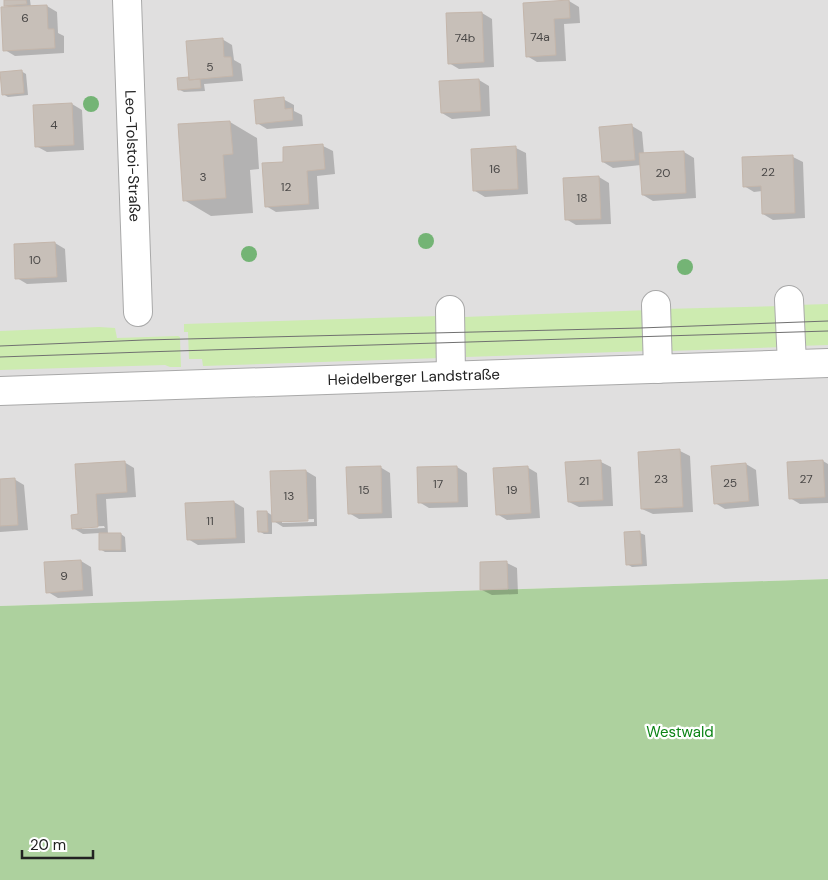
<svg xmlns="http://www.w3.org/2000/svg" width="828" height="880" font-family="'DM Sans',sans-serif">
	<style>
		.residential { fill: #e0dfdf }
		.grass { fill: #cdebb0 }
		.forest { fill: #add19e }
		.shadow { fill: #0003; fill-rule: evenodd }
		.building { fill: #c7bfb8; stroke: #c4b6ab }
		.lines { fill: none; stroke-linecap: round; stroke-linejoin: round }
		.minor-casing { stroke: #a9a9a9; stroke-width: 30 }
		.minor { stroke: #fff; stroke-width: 28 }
		.tram { stroke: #707070; stroke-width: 1 }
		.tree { fill: #74b475 }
		.labels { text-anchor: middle; stroke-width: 4.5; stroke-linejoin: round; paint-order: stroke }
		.number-label { font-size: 12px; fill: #4b4948 }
		.street-label { font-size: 15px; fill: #222; stroke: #fff }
		.park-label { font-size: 15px; fill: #0c8416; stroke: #fff }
	</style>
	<rect width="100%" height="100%" fill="#f2efe9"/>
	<path class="residential" d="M0 0H828V579L0 606Z"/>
	<path class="grass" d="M828 304V345L798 346 796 305Z
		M783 306V347L669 351 663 309Z
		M650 310 648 351 466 357 464 317Z
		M439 316 441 358 203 366 202 359H189L188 332H184V324Z
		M99 327 115 328 117 338 178 336 180 337 181 367H170L165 365 0 370V331Z"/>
	<path class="forest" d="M828 579V880H0V606Z"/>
	<path class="shadow" d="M5 0H30L31 7 47 6 57 12 58 33 64 36V53L15 56 5 50 11 8 5 5Z
		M569 1 579 7 580 23 564 24 566 61 537 62 527 56 524 4Z
		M482 13 492 19 494 67 459 69 449 63Z
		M222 39 232 45 234 60 241 64 243 81 204 84 205 91 184 92 180 90 190 78Z
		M21 71 26 74 28 95 8 97 3 94Z
		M479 80 489 86 490 116 452 119 442 113Z
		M283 99 294 105V111L302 115 303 126 267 129 257 123Z
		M72 104 82 110 84 150 47 152 36 146Z
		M230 122 257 138 259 169 250 170 253 213 211 216 184 200Z
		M632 126 642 132 644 154 684 152 694 158 696 198 653 201 643 195 641 165 613 168 603 162Z
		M323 146 333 151 335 174 317 176 319 209 276 212 266 206 285 163Z
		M516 148 526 153 528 194 485 197 475 191Z
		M793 157 803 162 805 218 773 220 763 214 762 191 754 192 744 186Z
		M599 177 609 183 611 224 576 225 566 219Z
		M55 243 65 249 67 282 27 284 17 278 15 245Z
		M680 451 690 456 693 512 653 514 642 509Z
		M823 461 828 464V503L800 504 790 498Z
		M124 462 134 468 136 497 106 499 108 534H121L125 537 126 552H105L100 549V533L83 534 73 528 79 515 77 465ZM104 526 105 528 82 529V527Z
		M601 462 611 467 613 506 579 507 569 502Z
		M746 464 756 470 759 506 725 509 715 503Z
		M380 467 390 473 392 518 359 519 349 513Z
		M457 467 467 473 468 507 429 508 419 502Z
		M527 467 537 473 540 518 507 520 497 514Z
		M306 471 316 477 317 526 283 527 272 520V534H264L259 531 267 512 273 516ZM314 519V522L282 523V520Z
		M14 479 24 485 28 530 0 532V480Z
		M234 502 244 508 245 543 198 545 188 539Z
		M626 533H640L645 535 647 566 632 567 627 564Z
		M81 561 91 567 93 596 58 598 48 592Z
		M507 563 517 568 518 594 492 595 482 590Z"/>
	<path class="building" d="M4 0H26L27 4 4 6Z
		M569 0 570 18 554 19 556 55 526 57 523 3Z
		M47 5 48 29H54L55 48 3 51 1 7Z
		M482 12 484 62 448 64 446 13Z
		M223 38 224 57H231L233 76 189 80 186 41Z
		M22 70 24 93 2 95 0 72Z
		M189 77V80L200 79 201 88 178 90 177 78Z
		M479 79 481 111 441 113 439 81Z
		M284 97 285 109 292 108 293 120 256 124 254 100Z
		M72 103 74 145 35 147 33 105Z
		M230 121 233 154 223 155 226 198 183 201 178 124Z
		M632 124 635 160 602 162 599 127Z
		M323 144 325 169 307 171 309 204 265 207 262 163 283 162V147Z
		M516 146 518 189 473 191 471 149Z
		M684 151 686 193 642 195 639 153Z
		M793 155 795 213 762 214 761 186 743 187 742 157Z
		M599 176 601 219 565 220 563 178Z
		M55 242 57 277 15 279 14 244Z
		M680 449 683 507 641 509 638 452Z
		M601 460 603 500 568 502 565 462Z
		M823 460 825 497 789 499 787 462Z
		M125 461 127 492 96 494 98 527 72 529 71 515 78 514 75 464Z
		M746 463 749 501 714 504 711 466Z
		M381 466 382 513 348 514 346 467Z
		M457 466 458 502 418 503 417 467Z
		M528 466 531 513 496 515 493 468Z
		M306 470 308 521 272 522 270 471Z
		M15 478 18 525 0 526V479Z
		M234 501 236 538 187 540 185 503Z
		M257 511H267L268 532H258Z
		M640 531 642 564 626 565 624 532Z
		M99 533H121V550H99Z
		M81 560 83 590 46 593 44 562Z
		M507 561 508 589 480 590V562Z"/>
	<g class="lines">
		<g class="minor-casing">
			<g id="minor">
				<path id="s1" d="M127 0 138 312"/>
				<path d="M789 300 792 364"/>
				<path d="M656 305 658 369"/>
				<path d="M450 310 451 375"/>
				<path id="s2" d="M0 391 828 363"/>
			</g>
		</g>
		<use href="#minor" class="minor"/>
		<path class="tram" d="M0 346 144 340 640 328 828 321
			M0 357 144 352 828 331"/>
	</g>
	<g class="tree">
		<circle cx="91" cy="104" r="8"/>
		<circle cx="426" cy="241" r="8"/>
		<circle cx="249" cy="254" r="8"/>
		<circle cx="685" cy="267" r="8"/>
	</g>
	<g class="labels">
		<g class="number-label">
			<text x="25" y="22">6</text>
			<text x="540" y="41">74a</text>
			<text x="465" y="42">74b</text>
			<text x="210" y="71">5</text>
			<text x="54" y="129">4</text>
			<text x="495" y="173">16</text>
			<text x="768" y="176">22</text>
			<text x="663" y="177">20</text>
			<text x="203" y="181">3</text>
			<text x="286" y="191">12</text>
			<text x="582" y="202">18</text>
			<text x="35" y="264">10</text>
			<text x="661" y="483">23</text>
			<text x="806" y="483">27</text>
			<text x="584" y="485">21</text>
			<text x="730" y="487">25</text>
			<text x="438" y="488">17</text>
			<text x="364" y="494">15</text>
			<text x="512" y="494">19</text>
			<text x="289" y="500">13</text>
			<text x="210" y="525">11</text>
			<text x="64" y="580">9</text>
		</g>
		<g class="street-label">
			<text dy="5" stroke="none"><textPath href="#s1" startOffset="156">Leo-Tolstoi-Straße</textPath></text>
			<text dy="5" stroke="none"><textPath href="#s2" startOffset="414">Heidelberger Landstraße</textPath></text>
		</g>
		<g class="park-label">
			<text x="680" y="737">Westwald</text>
		</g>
	</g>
	<path d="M22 850v8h71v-8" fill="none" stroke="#222222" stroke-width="2.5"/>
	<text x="30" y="850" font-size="15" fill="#222222" stroke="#ffffff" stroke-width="4" paint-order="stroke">20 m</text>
</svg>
